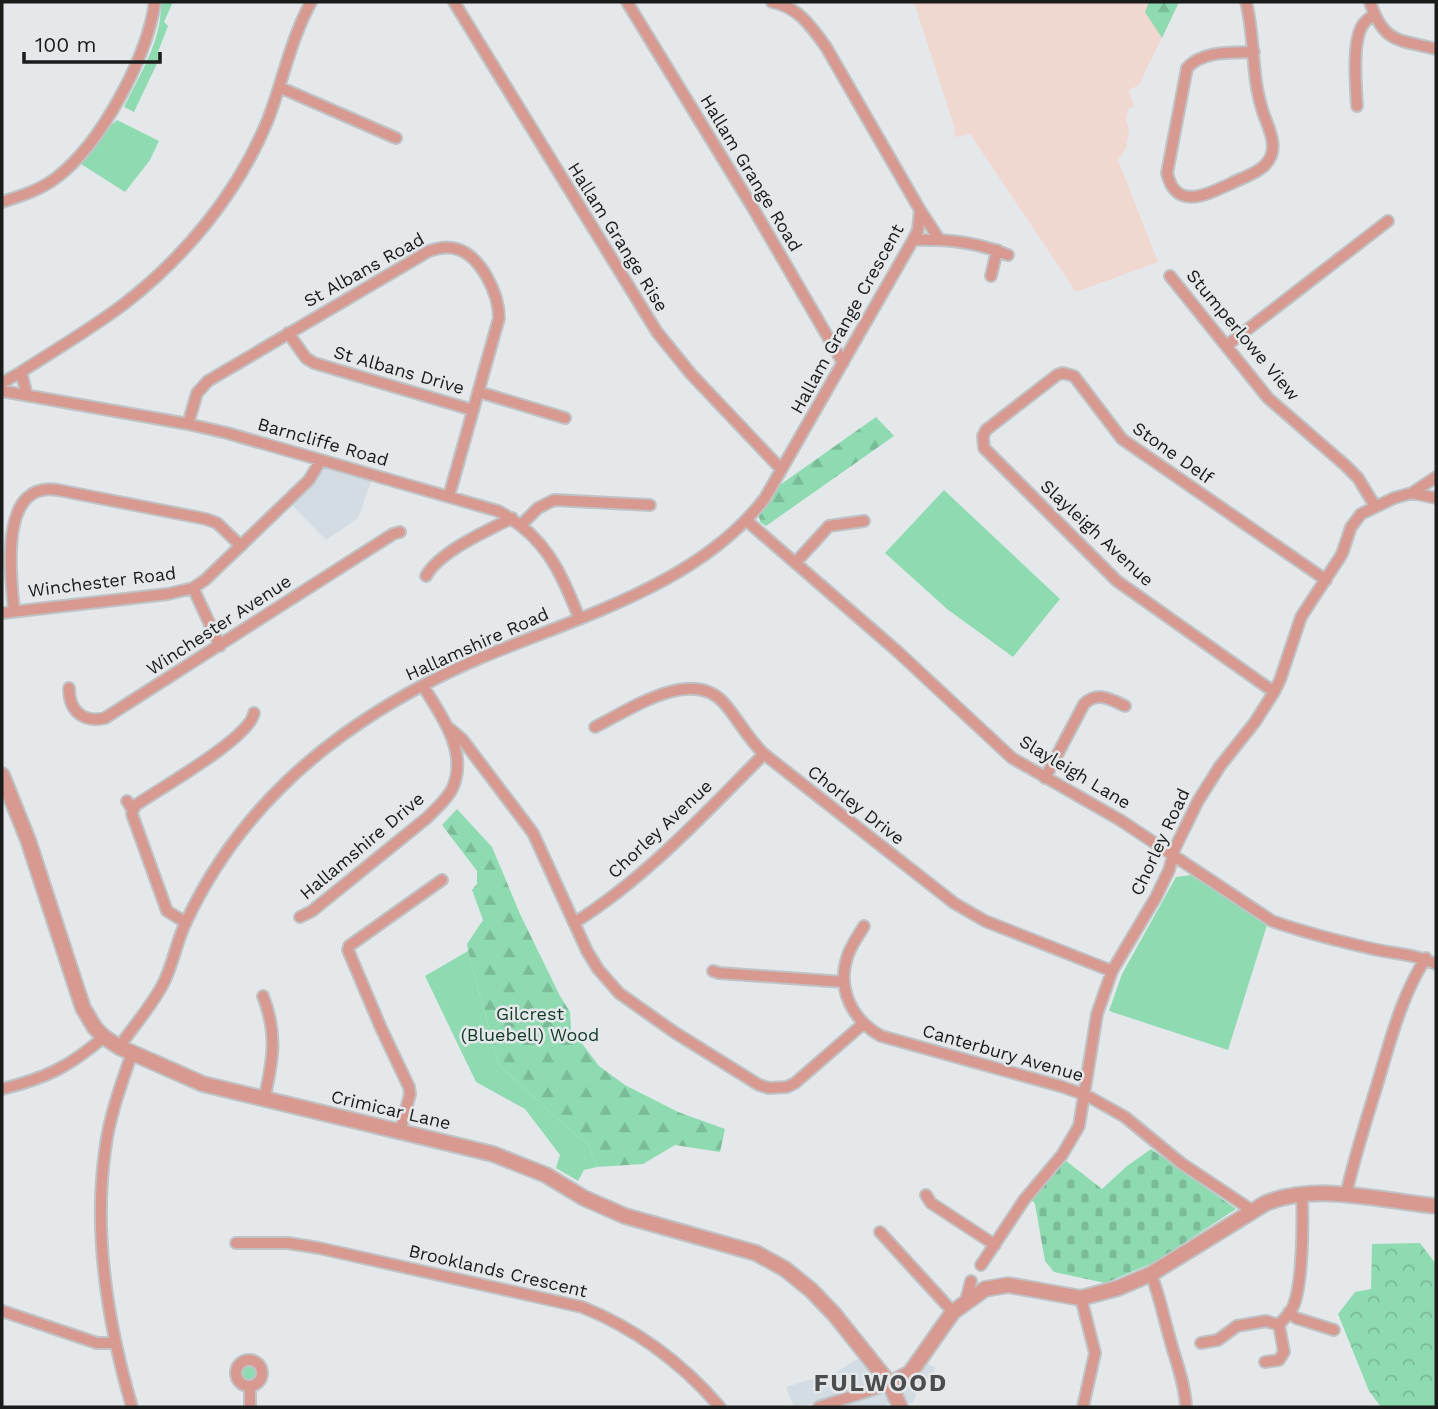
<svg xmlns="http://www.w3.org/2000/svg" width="1438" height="1409" font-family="'Work Sans',sans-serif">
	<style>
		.built { fill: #d3dce3 }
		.education { fill: #f0d7d0 }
		.grass { fill: #8edbb2 }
		.forest { fill: url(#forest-firs) }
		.cemetery { fill: url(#cemetery-stones) }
		.park { fill: url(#park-crowns) }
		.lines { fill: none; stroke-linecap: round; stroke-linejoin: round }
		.minor-casing { stroke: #c0c3c5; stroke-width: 14 }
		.tertiary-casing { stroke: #c0c3c5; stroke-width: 18 }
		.minor { stroke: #d79990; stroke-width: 10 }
		.tertiary { stroke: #d79990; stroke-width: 14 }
		.labels { text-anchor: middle; stroke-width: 5; stroke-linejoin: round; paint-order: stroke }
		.street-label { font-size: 18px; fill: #1a1b1b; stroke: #e5e8ea }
		.park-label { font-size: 18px; fill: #103825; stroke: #e5e8ea }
		.district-label { font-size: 24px; font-weight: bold; letter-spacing: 2px; fill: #4b4d4e; stroke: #e5e8ea }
	</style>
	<defs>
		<pattern id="forest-firs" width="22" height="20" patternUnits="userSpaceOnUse" patternTransform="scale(1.75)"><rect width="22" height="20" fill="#8edbb2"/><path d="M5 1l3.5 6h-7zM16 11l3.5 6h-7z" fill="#7abb98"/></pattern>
		<pattern id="cemetery-stones" width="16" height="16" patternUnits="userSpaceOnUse" patternTransform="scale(1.75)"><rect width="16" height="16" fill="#8edbb2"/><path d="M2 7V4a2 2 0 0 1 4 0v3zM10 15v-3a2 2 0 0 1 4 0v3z" fill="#7abb98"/></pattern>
		<pattern id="park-crowns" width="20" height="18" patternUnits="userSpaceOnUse" patternTransform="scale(1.75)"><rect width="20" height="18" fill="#8edbb2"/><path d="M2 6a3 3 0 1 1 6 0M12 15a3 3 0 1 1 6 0" fill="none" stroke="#7abb98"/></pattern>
	</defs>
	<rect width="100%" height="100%" fill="#e5e8ea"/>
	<path class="built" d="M321 460 374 474 358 518 326 540 288 501Z
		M870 1351 889 1373H902L915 1357 936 1368 927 1384 921 1382 913 1403 887 1404V1407H828L826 1402 794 1407 786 1387 838 1371Z"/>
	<path class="education" d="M914 2H1179L1139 85 1129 90 1134 107 1129 108 1126 117 1129 132 1126 148 1118 160 1158 262 1076 292 970 134 954 137 955 129Z"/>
	<path class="grass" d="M161 2H173L164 22 168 26 158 52 161 55 134 112 124 107C141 73 162 40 161 2Z
		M117 120 159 141 150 160 125 192 81 164 106 130Z
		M944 490 1060 599 1013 657 947 609 885 553Z
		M1191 875 1267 925 1228 1050 1109 1011 1122 974 1176 877Z
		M468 951 499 1065 569 1129 588 1144 597 1167 584 1170 578 1181 556 1168 560 1155 525 1109 476 1082 425 976Z
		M240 1373a10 10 0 1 1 20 0a10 10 0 1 1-20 0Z"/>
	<path class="forest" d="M1149 2H1179L1162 38 1145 12Z
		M876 417 894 436 766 526 760 522 759 516 777 487Z
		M457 809 492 847 520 914 560 996 570 1012 571 1029 599 1066 625 1085 678 1112 725 1129 720 1152 675 1145 643 1164 597 1167 588 1144 569 1129 499 1065 468 951 467 944 483 920 472 890 477 884V871L442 825Z"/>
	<path class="cemetery" d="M1151 1149 1236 1209 1155 1262 1105 1283 1054 1272 1045 1261 1035 1204 1031 1199 1065 1160 1102 1189 1127 1166Z"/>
	<path class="park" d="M1420 1243 1436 1264V1407H1381L1369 1391 1338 1314 1355 1292 1371 1289 1372 1244Z"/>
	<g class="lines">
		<g class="minor-casing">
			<path id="minor" d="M454 2 657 332 691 374 781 469
				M627 2 753 208 843 363
				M1246 2C1255 37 1251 74 1262 109 1266 123 1277 141 1271 156 1265 171 1246 176 1232 183 1208 194 1176 212 1167 173L1187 68C1203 50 1232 53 1254 52
				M1370 2C1384 44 1398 39 1436 49
				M279 87 396 138
				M1357 106C1356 87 1352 43 1362 26 1365 21 1369 18 1374 15
				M2 202C21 196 40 190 56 178 101 144 147 58 155 2
				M920 210 939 239
				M913 240C947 239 977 242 1008 255
				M991 276 997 250
				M1170 276 1268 398 1345 465 1358 478 1375 506
				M288 333 306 358 314 363 473 410
				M1226 346 1388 221
				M2 383 21 372
				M2 391 188 424 227 433 498 511C544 535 561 571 579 618
				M479 392 565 418
				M27 395 21 372C55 350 91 329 124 304 185 257 237 194 267 122 283 81 290 41 311 2
				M188 424 197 393 208 381 429 251C439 248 447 246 457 249 481 256 499 294 499 318L449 496
				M1412 493 1436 477
				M747 521 897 651 1012 758 1120 820 1272 921C1306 933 1342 942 1378 950 1398 954 1418 955 1436 964
				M521 525 538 508 554 500 650 505
				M796 562 829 526 864 521
				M426 576C440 551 487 531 512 518
				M193 588 220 646
				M14 611C10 569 0 480 58 490L206 519 217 523 241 546
				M2 613 168 594 193 588 205 580 309 480 321 460
				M69 688C69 711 83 723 105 718L393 534 400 532
				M1274 692 1117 581 984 448 983 436 986 430 1057 375 1063 373 1074 376 1122 439 1326 580
				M595 727C628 711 691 666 724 703 738 719 748 739 764 754L954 903 985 921 1112 971
				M449 728 462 739 533 833 587 951 598 969 619 993 674 1032 759 1085 769 1088 787 1087 795 1083 863 1024
				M1045 778 1084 704C1098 691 1110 699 1125 706
				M127 801 133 810 132 814 167 911 185 922
				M133 810 136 805C159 789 250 738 254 713
				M300 917 312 911 428 817C437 807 448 799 453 787 468 751 441 715 423 686
				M574 923C646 878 704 814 764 754
				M864 926C859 935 851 945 848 955 836 988 852 1020 881 1036L1060 1086 1086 1095 1125 1117 1181 1163 1253 1211
				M713 971 719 973 844 982
				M263 996C278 1035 273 1060 264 1100
				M119 1047C133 1027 150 1008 162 986 173 966 176 942 186 922 222 845 276 783 344 734 386 704 431 679 478 659 575 618 699 585 765 498L913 240 918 230 920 210 826 47C811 26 798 7 772 2
				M2 1089C46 1078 69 1067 104 1037
				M400 1132 410 1094 409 1087 381 1028 348 950 349 946 442 880
				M926 1195 931 1203 995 1245
				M1346 1195C1354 1158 1366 1121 1377 1085 1390 1042 1401 996 1426 958
				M880 1232 953 1312
				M236 1243H288L319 1248 582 1307C637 1329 681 1362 720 1407
				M981 1265 1024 1200 1062 1155 1079 1126 1097 1014 1112 971 1156 897 1169 870 1175 848 1198 801 1220 766 1255 722 1274 692 1280 680 1301 617 1342 554 1351 527 1361 514 1394 498 1412 493 1436 498
				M1151 1274C1160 1297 1164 1319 1171 1343 1177 1364 1185 1385 1186 1407
				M1081 1298 1095 1353 1083 1407
				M966 1300 971 1281
				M2 1311 97 1343H116
				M1289 1312 1296 1318 1334 1330
				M1201 1343 1218 1340 1237 1326 1266 1321 1279 1325
				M236 1373a13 13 0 1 1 26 0a13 13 0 1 1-26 0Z
				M1265 1362 1279 1360 1284 1352 1279 1325C1283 1319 1290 1314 1293 1307 1303 1284 1303 1221 1302 1195
				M250 1387V1407
				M132 1407C108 1325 93 1237 105 1151 109 1117 121 1085 132 1053
				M819 1407 890 1384"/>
		</g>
		<g class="tertiary-casing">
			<path id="tertiary" d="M2 775 28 840 83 1008 95 1028 104 1037 119 1047 203 1084 493 1154 546 1175 584 1198 625 1216 756 1253 785 1269 811 1290 834 1314 890 1384 900 1407
				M890 1384 910 1373 953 1312 985 1289 1008 1285 1081 1298 1118 1288 1151 1274 1266 1203C1319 1182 1381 1201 1436 1206"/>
		</g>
		<use href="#minor" class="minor"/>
		<use href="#tertiary" class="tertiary"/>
	</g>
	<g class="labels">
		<g class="street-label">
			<text transform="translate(751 173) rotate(59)" y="6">Hallam Grange Road</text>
			<text transform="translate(618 237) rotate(58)" y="6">Hallam Grange Rise</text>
			<text transform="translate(364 270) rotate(-29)" y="6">St Albans Road</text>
			<text transform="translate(847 319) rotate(-61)" y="6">Hallam Grange Crescent</text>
			<text transform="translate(1243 335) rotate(50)" y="6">Stumperlowe View</text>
			<text transform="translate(399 370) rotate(16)" y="6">St Albans Drive</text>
			<text transform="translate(323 442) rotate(16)" y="6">Barncliffe Road</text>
			<text transform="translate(1173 453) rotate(35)" y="6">Stone Delf</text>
			<text transform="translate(1097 533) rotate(43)" y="6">Slayleigh Avenue</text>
			<text transform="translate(102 582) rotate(-7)" y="6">Winchester Road</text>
			<text transform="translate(219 625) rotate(-33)" y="6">Winchester Avenue</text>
			<text transform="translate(477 644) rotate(-24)" y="6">Hallamshire Road</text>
			<text transform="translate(1075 772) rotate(31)" y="6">Slayleigh Lane</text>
			<text transform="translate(856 805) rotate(38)" y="6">Chorley Drive</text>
			<text transform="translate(660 829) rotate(-43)" y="6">Chorley Avenue</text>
			<text transform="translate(1160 842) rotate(-65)" y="6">Chorley Road</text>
			<text transform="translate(362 846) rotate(-40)" y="6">Hallamshire Drive</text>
			<text transform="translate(1003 1053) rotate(16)" y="6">Canterbury Avenue</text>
			<text transform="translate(391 1110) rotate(13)" y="6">Crimicar Lane</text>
			<text transform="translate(498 1271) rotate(13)" y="6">Brooklands Crescent</text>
		</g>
		<g class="park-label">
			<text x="530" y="1020">Gilcrest<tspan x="530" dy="21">(Bluebell) Wood</tspan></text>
		</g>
		<g class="district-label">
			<text x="881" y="1391">FULWOOD</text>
		</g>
	</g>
	<rect width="1438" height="1409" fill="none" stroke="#1a1b1b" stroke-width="7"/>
	<path d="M24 52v10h136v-10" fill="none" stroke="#1a1b1b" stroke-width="3.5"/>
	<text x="35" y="52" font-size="21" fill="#1a1b1b" stroke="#e5e8ea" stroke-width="5" paint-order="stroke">100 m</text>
</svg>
